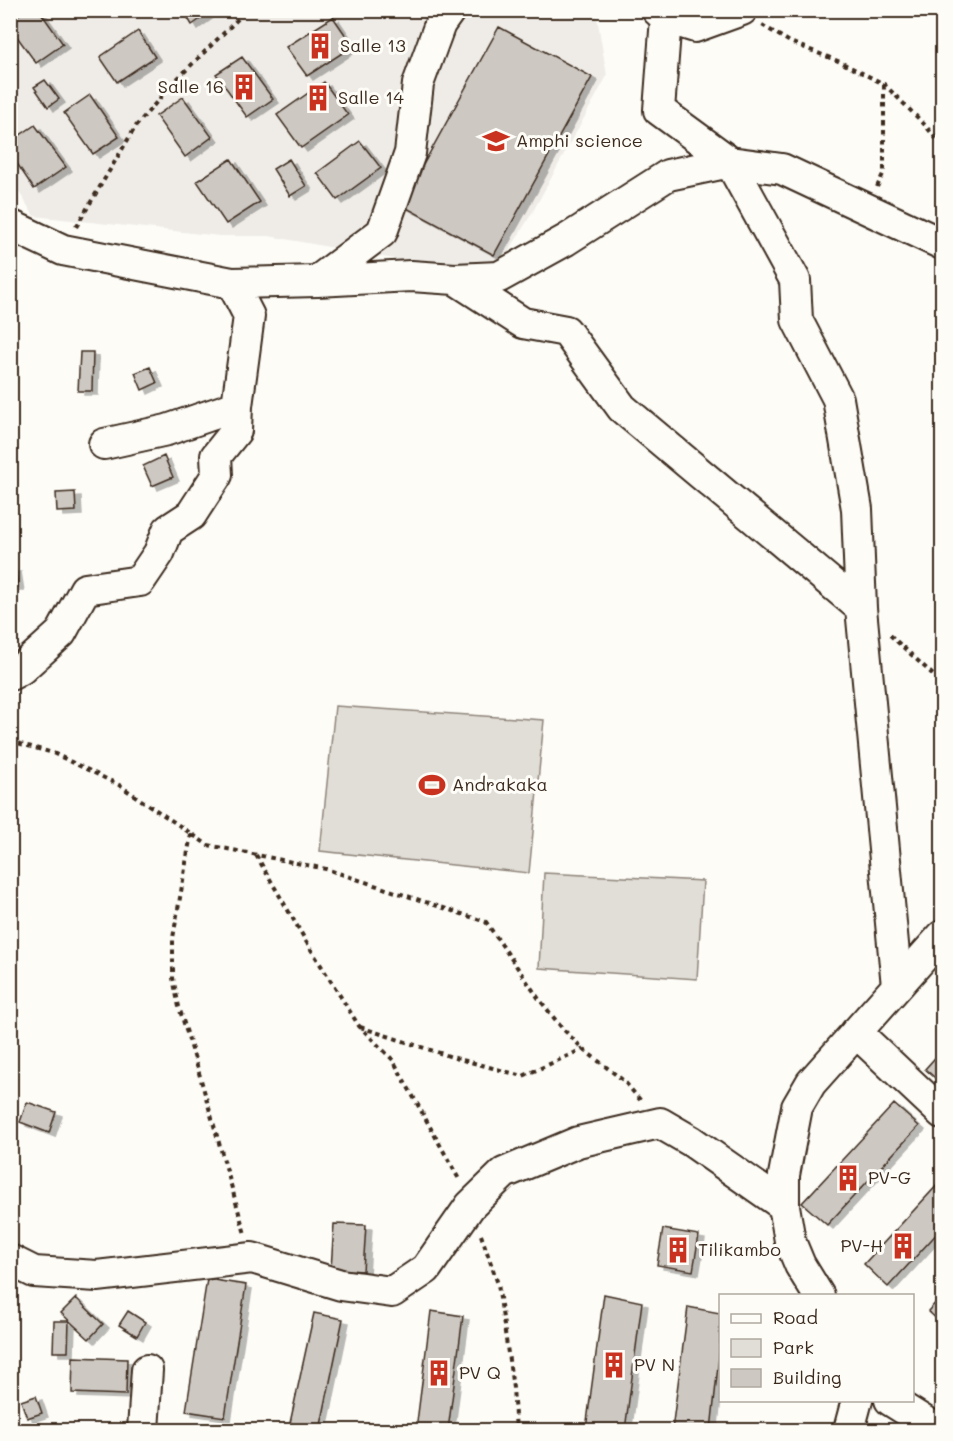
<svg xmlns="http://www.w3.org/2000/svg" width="953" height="1441" font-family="Mali,sans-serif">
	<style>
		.built { fill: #efece7 }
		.green { fill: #e1ded7; stroke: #8e847a; stroke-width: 1.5 }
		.building { fill: #cdc8c2; stroke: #3b2a1e; stroke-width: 1.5; filter: url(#shadow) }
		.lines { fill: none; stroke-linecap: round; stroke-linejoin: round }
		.minor-casing { stroke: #3b2a1e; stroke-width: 34 }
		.path { stroke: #3b2a1e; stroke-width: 4; stroke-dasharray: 4.5 4.5; stroke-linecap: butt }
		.minor { stroke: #fdfcf7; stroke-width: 30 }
		.labels { text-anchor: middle; stroke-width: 6; stroke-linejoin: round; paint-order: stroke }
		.poi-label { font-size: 18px; fill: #3b2a1e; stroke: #fdfcf7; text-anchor: start }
	</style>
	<defs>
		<filter id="shadow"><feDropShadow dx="6" dy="4" stdDeviation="0" flood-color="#0004"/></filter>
	</defs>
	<rect width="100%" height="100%" fill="#fdfcf7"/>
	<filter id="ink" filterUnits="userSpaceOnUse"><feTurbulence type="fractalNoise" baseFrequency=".0167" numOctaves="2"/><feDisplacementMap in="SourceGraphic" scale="12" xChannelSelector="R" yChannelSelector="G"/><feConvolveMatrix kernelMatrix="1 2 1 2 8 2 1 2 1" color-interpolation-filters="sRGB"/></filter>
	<g filter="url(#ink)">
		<path class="built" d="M11 11H596L607 76 532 213 500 266 416 263 269 236H220L34 216 11 179Z"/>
		<path class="green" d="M335 706 544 720 529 873 320 851Z
			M544 873 703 881 697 979 539 968Z"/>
		<path class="building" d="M25 10H39L63 44 36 63 10 27V21Z
			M183 10H213L192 25Z
			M333 17 353 46 307 76 286 47Z
			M499 27 592 77 494 255 401 205Z
			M138 31 155 57 117 82 100 57Z
			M242 57 273 99 247 117 216 74Z
			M45 80 59 99 48 107 34 87Z
			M324 82 348 115 301 148 277 115Z
			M90 95 119 137 93 154 64 113Z
			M183 97 212 137 185 157 156 116Z
			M35 125 66 167 34 189 10 153V142Z
			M360 141 381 168 337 200 317 173Z
			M231 159 260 202 226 224 197 181Z
			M289 159 306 186 290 196 273 169Z
			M80 352H93L92 391H78Z
			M150 367 157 383 142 390 135 373Z
			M164 456 173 477 152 486 143 466Z
			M75 492 76 511 57 512 56 493Z
			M10 568H15L18 587H10Z
			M942 1050V1084L925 1069Z
			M27 1102 56 1112 49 1133 20 1122Z
			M894 1104 919 1126 827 1225 802 1203Z
			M942 1180V1228L888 1287 864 1264Z
			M334 1224 366 1225 363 1271 331 1269Z
			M663 1229 699 1235 693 1271 657 1265Z
			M207 1279 246 1285 225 1417 186 1411Z
			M604 1294 642 1302 625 1430 586 1429Z
			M942 1296V1324L928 1311Z
			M76 1298 103 1324 89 1339 61 1313Z
			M688 1307 720 1313V1347L711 1430H672Z
			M128 1311 145 1322 137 1336 119 1325Z
			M431 1311 463 1316 448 1430H416Z
			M314 1313 343 1319 320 1430 290 1423Z
			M54 1321H69L68 1352H53Z
			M73 1357 127 1359 126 1395 72 1393Z
			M36 1396 42 1413 27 1418 21 1401Z"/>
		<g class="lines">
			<g class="minor-casing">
				<path id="minor" d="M657 10 666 18 695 27 742 10
					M666 18 659 110 730 162 795 280 797 320 838 399 857 509 861 608
					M10 225 63 250 232 283 317 281 411 276 455 279 499 277 566 240 668 175 730 162 782 169 942 244
					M455 279 523 323 566 331 622 408 861 608 897 986
					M317 281 382 232 410 153 418 84 440 24 450 10
					M104 444 167 430 237 406 249 316 232 283
					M10 675 21 669 61 633 85 589 140 581 159 553 168 530 191 515 217 475 216 456 236 431 237 406
					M856 1032 942 1113
					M10 1260 34 1272 97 1276 252 1258 341 1285 392 1292 426 1269 470 1206 504 1173 578 1142 660 1123 691 1141 784 1206
					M819 1296 800 1265 790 1241 784 1206V1175L797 1107 811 1083 942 936
					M890 1400 938 1430
					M143 1430 147 1370
					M849 1430 857 1400"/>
			</g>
			<path class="path" d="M762 25 790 42 838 61 884 84 925 125 942 146
				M877 187 884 172V85
				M76 227 136 126 172 84 240 17 243 10
				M890 635 942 683
				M10 741 53 753 119 785 208 845 326 869 486 922 539 999 562 1028 583 1049 624 1081 641 1101
				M191 834 173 938V978L179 1007 197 1066 245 1234
				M256 855 307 943 359 1026 393 1060 460 1181
				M360 1027 455 1058 523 1076 583 1049
				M481 1235 498 1284 513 1388 516 1430"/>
			<use href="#minor" class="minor"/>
		</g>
	</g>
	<defs>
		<g id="building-bare" transform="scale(2.07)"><path d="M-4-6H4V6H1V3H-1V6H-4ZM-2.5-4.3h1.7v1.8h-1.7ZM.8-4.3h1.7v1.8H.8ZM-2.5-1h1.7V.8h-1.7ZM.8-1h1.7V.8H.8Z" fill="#c8321e" stroke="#fdfcf7" stroke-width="2.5" paint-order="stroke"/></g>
		<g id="university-bare" transform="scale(2.07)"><path d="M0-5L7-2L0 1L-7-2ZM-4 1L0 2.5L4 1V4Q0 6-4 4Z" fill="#c8321e" stroke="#fdfcf7" stroke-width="2.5" paint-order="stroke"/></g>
		<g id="stadium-bare" transform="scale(2.07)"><path d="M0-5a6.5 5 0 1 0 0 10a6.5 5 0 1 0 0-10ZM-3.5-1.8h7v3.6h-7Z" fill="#c8321e" stroke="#fdfcf7" stroke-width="2.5" paint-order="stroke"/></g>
	</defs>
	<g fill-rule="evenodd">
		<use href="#building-bare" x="320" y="46"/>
		<use href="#building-bare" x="244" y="87"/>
		<use href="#building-bare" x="318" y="98"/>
		<use href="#university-bare" x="496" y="141"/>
		<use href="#stadium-bare" x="432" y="785"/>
		<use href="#building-bare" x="848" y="1178"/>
		<use href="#building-bare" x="903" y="1246"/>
		<use href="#building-bare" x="678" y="1250"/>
		<use href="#building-bare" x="614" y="1365"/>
		<use href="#building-bare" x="439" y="1373"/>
	</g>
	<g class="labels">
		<g class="poi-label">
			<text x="340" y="52">Salle 13</text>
			<text x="224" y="93" text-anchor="end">Salle 16</text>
			<text x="338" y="104">Salle 14</text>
			<text x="516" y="147">Amphi science</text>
			<text x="452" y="791">Andrakaka</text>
			<text x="868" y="1184">PV-G</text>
			<text x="883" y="1252" text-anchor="end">PV-H</text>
			<text x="698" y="1256">Tilikambo</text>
			<text x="634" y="1371">PV N</text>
			<text x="459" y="1379">PV Q</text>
		</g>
	</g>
	<rect width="953" height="1441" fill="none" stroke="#fdfcf7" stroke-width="36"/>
	<rect x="18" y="18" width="917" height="1405" fill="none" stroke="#3b2a1e" stroke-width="2" filter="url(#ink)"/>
	<rect x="719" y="1294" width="195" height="108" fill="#fdfcf7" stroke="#afa8a0" stroke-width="1.5"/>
	<rect x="731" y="1314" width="30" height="9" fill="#fdfcf7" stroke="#afa8a0" stroke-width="1.5"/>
	<text x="773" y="1324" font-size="18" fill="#3b2a1e">Road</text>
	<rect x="731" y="1339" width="30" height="18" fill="#e1ded7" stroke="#afa8a0" stroke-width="1.5"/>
	<text x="773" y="1354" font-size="18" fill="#3b2a1e">Park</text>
	<rect x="731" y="1369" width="30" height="18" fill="#cdc8c2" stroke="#afa8a0" stroke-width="1.5"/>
	<text x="773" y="1384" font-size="18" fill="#3b2a1e">Building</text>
</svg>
